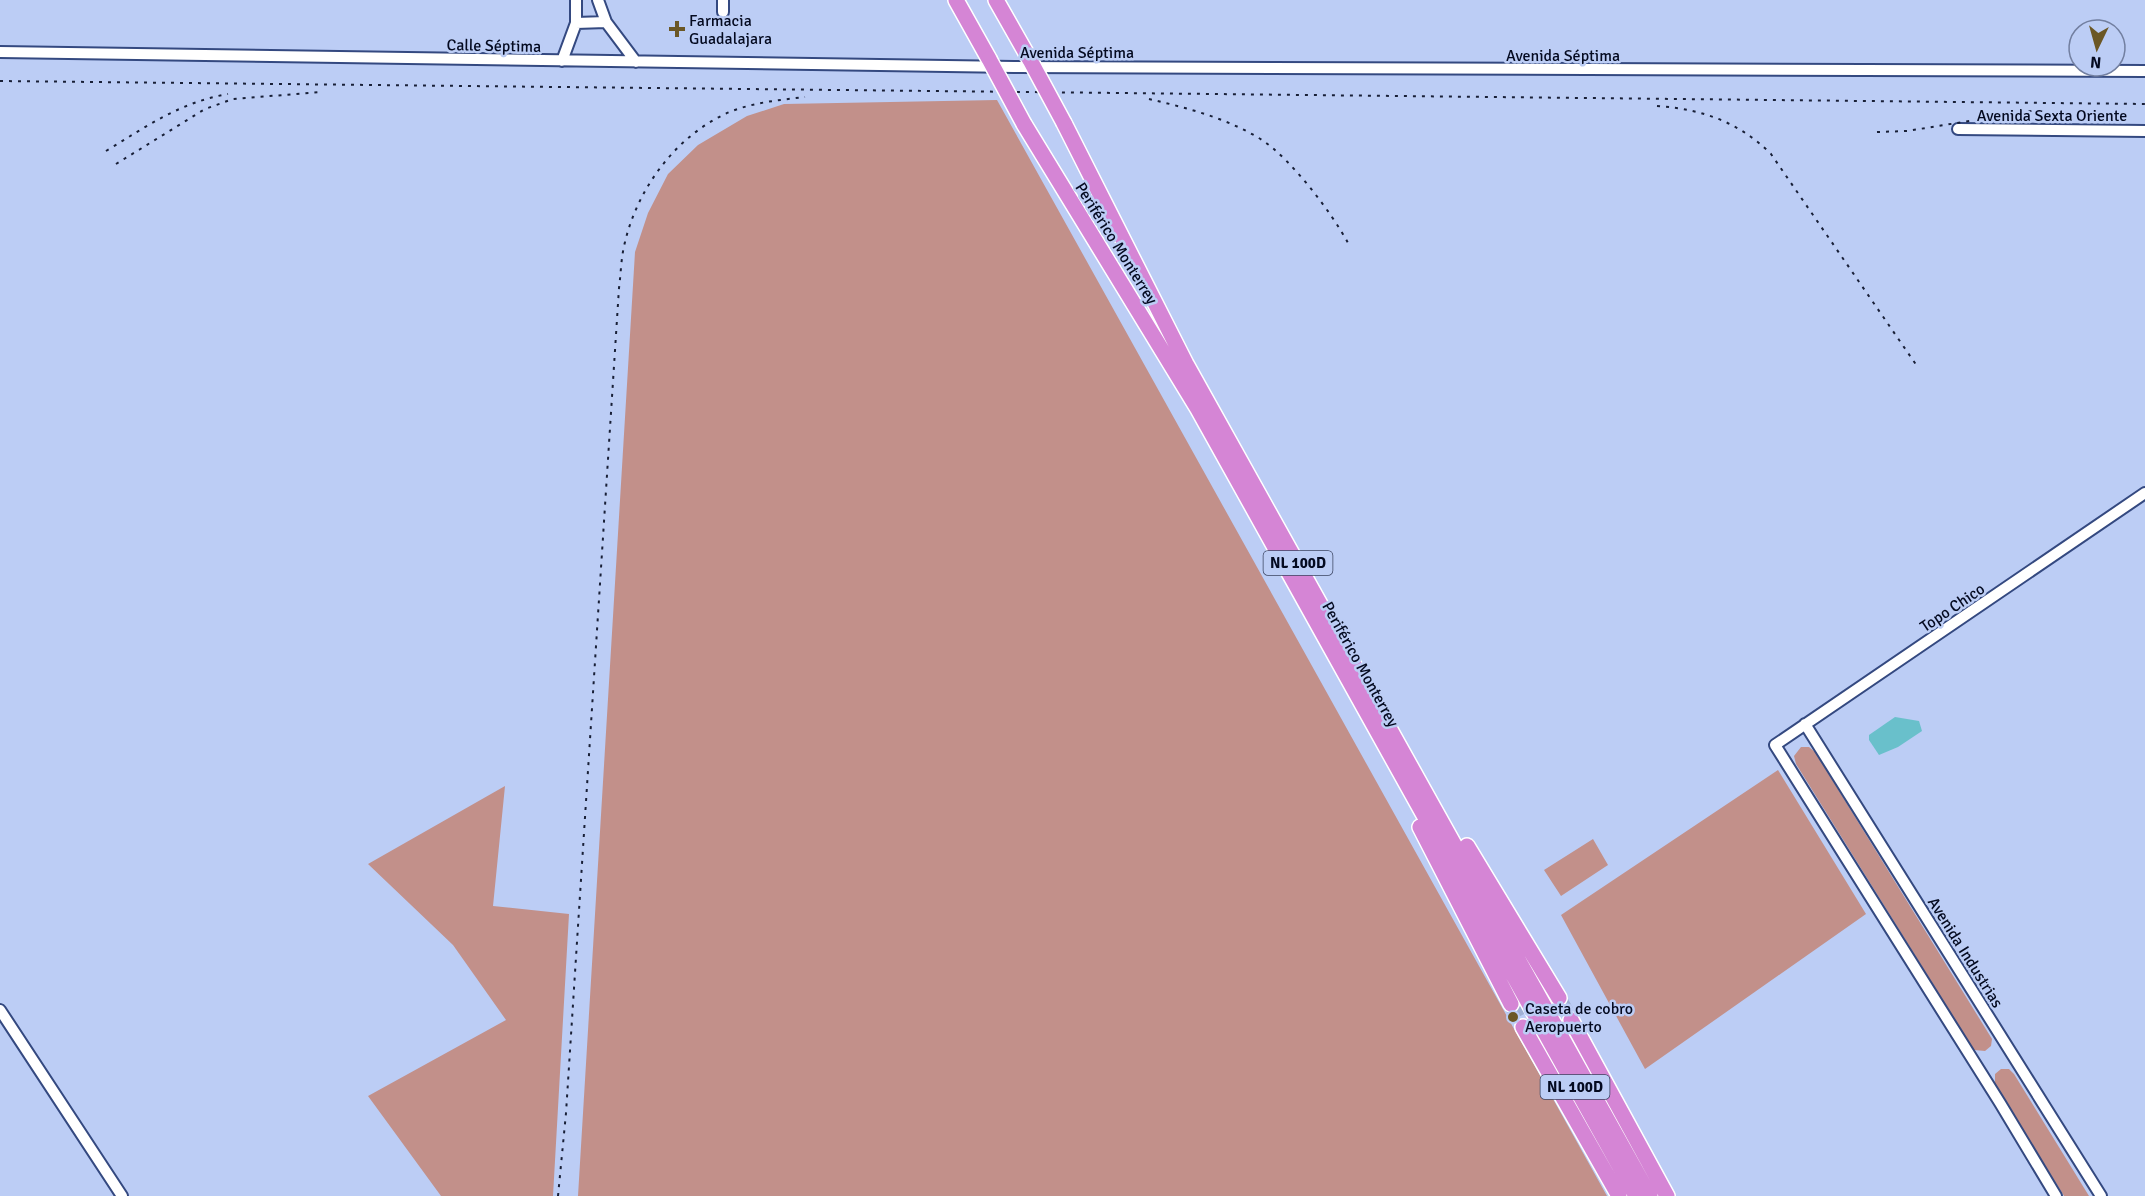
<svg xmlns="http://www.w3.org/2000/svg" width="2145" height="1196" font-family="Signika,sans-serif">
	<style>
		.green { fill: #c2908a }
		.water { fill: #69c0cb }
		.lines { fill: none; stroke-linecap: round; stroke-linejoin: round }
		.highway-tunnel { stroke: #a0b0d5; stroke-width: 15; stroke-dasharray: 15 8; stroke-linecap: butt }
		.minor-casing { stroke: #344980; stroke-width: 14 }
		.highway-casing { stroke: #fff; stroke-width: 18 }
		.minor { stroke: #fff; stroke-width: 10 }
		.highway { stroke: #d585d5; stroke-width: 15 }
		.rail { stroke: #181f37; stroke-width: 2; stroke-dasharray: 3 6; stroke-linecap: butt }
		.highway-bridge-casing { stroke: #fff; stroke-width: 18; stroke-linecap: butt }
		.highway-bridge { stroke: #d585d5; stroke-width: 15 }
		.poi-dot { fill: #6b5725; stroke: #bccdf5; stroke-width: 2 }
		.labels { text-anchor: middle; stroke-width: 5; stroke-linejoin: round; paint-order: stroke }
		.shield { fill: #bccdf5; stroke: #3b4460; stroke-width: 1.5 }
		.shield-label { font-size: 15px; font-weight: bold; fill: #040a20 }
		.poi-label { font-size: 16px; fill: #040a20; stroke: #bccdf5; text-anchor: start }
		.street-label { font-size: 16px; fill: #040a20; stroke: #bccdf5 }
	</style>
	<rect width="100%" height="100%" fill="#bccdf5"/>
	<path class="green" d="M997 100 1607 1196H578L635 252 648 213 668 174 698 145 747 116 784 104Z
		M1801 747H1809L1815 752 1992 1039 1991 1046 1985 1051 1974 1050 1796 764 1794 756Z
		M1778 770 1866 914 1645 1069 1561 915Z
		M505 786 493 906 569 914 553 1196H441L368 1096 506 1020 453 945 368 864Z
		M1593 839 1608 865 1561 896 1544 870Z
		M2001 1069H2009L2014 1074 2089 1196H2064L1995 1085V1074Z"/>
	<path class="water" d="M1895 717 1919 721 1922 731 1898 747 1879 755 1869 740V735Z"/>
	<g class="lines">
		<path class="highway-tunnel" d="M1559 998 1571 1020
			M1511 1004 1523 1027"/>
		<g class="minor-casing">
			<path id="minor" d="M598 0 606 22 636 62
				M723 0V12
				M576 23 606 22
				M0 52 1014 67 2145 71
				M562 61 576 23V0
				M1958 129 2145 131
				M1805 724 2101 1196
				M0 1010 122 1196
				M2056 1196 2000 1103 1775 745 2145 493"/>
		</g>
		<g class="highway-casing">
			<path id="highway" d="M956 0 989 59
				M996 0 1030 60
				M1064 123 1186 364 1650 1196
				M1024 124 1198 409 1636 1196
				M1420 827 1511 1004
				M1467 846 1559 998
				M1571 1020 1667 1196
				M1523 1027 1619 1196"/>
		</g>
		<use href="#minor" class="minor"/>
		<use href="#highway" class="highway"/>
		<path class="rail" d="M0 81 2145 104
			M1149 99C1188 108 1229 119 1262 140 1291 159 1332 213 1348 243
			M1657 106C1702 109 1739 122 1771 154L1917 366
			M1877 132 1907 131 2044 109
			M106 151C147 126 181 102 228 94
			M116 164 205 109 233 99 321 92
			M558 1196 566 1113 619 288C621 273 621 257 625 242 638 187 678 133 732 111 756 102 780 100 805 97"/>
		<g class="highway-bridge-casing">
			<path id="highway-bridge" d="M989 59 1024 124
				M1030 60 1064 123"/>
		</g>
		<use href="#highway-bridge" class="highway-bridge"/>
	</g>
	<g class="poi-dot">
		<path d="M674 20h6v6h6v6h-6v6h-6v-6h-6v-6h6z"/>
		<circle cx="1513" cy="1017" r="6"/>
	</g>
	<g class="labels">
		<g class="shield">
			<rect x="1263.5" y="551" width="69" height="24" rx="4.5"/>
			<rect x="1540.5" y="1075" width="69" height="24" rx="4.5"/>
		</g>
		<g class="shield-label">
			<text x="1298" y="568">NL 100D</text>
			<text x="1575" y="1092">NL 100D</text>
		</g>
		<g class="poi-label">
			<text x="689" y="26">Farmacia<tspan x="689" dy="18">Guadalajara</tspan></text>
			<text x="1525" y="1014">Caseta de cobro<tspan x="1525" dy="18">Aeropuerto</tspan></text>
		</g>
		<g class="street-label">
			<text transform="translate(494 45) rotate(1)" y="6">Calle Séptima</text>
			<text x="1077" y="58">Avenida Séptima</text>
			<text x="1563" y="61">Avenida Séptima</text>
			<text x="2052" y="121">Avenida Sexta Oriente</text>
			<text transform="translate(1117 243) rotate(58)" y="6">Periférico Monterrey</text>
			<text transform="translate(1952 607) rotate(-34)" y="6">Topo Chico</text>
			<text transform="translate(1361 664) rotate(61)" y="6">Periférico Monterrey</text>
			<text transform="translate(1966 952) rotate(58)" y="6">Avenida Industrias</text>
		</g>
	</g>
	<g transform="translate(2097 48) rotate(185)"><circle r="28" fill="#bccdf5" stroke="#727fa0" stroke-width="1.5"/>
	<path d="M0-4.5L10 22L0 15L-10 22Z" fill="#6b5725"/>
	<text y="-9" font-size="16" font-weight="bold" text-anchor="middle" fill="#040a20">N</text>
	</g>
</svg>
